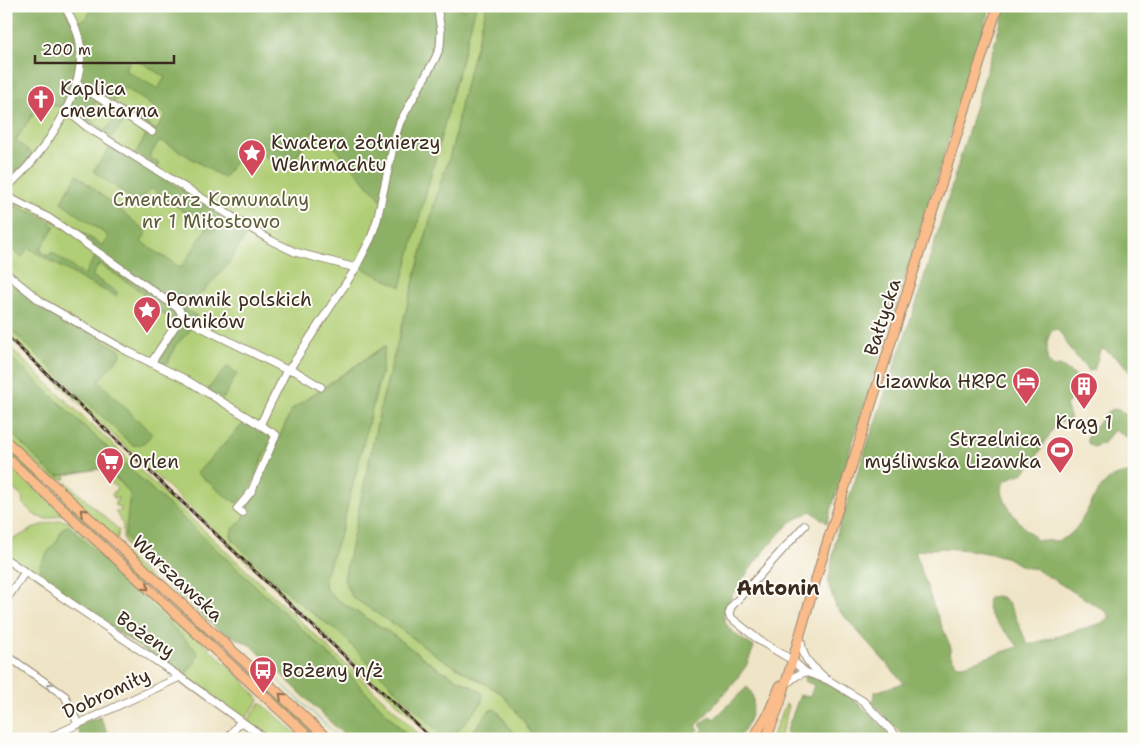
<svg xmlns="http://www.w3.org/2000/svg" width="1140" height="745" font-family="'Shantell Sans',sans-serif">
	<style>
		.green { fill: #b0ce75; stroke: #767c4a; fill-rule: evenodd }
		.forest { fill: #8cb166; stroke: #646e42; fill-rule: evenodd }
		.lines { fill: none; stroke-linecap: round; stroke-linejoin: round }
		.stream { stroke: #41b0be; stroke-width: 1 }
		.minor-casing { stroke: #958772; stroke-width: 9 }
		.major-casing { stroke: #958772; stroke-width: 11 }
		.minor { stroke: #fff; stroke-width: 7 }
		.major { stroke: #f9bc8a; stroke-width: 9 }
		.rail-casing { stroke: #3b2a1e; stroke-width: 3 }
		.rail { stroke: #fdfcf7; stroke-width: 1; stroke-dasharray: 4; stroke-linecap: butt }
		.oneway { stroke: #906c4f }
		.oneway2 { stroke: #a79f9a }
		.labels { text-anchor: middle; stroke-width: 4; stroke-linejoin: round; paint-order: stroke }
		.poi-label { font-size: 19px; fill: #3b2a1e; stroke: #fdfcf7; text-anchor: start }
		.park-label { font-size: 19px; fill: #5e5b38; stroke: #fdfcf7 }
		.street-label { font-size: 19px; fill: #3b2a1e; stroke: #fdfcf7 }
		.neighbourhood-label { font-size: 20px; font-weight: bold; fill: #3b2a1e; stroke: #fdfcf7 }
	</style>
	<rect width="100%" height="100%" fill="#fdfcf7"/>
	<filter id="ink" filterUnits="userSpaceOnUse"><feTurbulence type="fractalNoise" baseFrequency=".02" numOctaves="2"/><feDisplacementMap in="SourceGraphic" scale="10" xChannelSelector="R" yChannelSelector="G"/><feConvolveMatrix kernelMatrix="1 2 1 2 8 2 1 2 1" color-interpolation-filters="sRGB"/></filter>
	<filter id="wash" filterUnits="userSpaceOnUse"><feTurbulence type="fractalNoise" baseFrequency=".0096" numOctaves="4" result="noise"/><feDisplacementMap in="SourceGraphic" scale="20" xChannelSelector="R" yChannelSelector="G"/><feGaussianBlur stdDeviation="1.12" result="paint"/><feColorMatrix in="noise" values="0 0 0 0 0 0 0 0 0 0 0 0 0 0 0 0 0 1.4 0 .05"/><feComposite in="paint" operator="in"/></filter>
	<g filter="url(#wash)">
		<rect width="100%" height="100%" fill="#efe4c6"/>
		<path class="green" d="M6 6H487L461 102 455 136 449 159 438 190 381 405 344 580 399 628 439 657 501 693 523 720 534 739H517L499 713 494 709 489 711 467 739H435L6 334V325L132 444 6 299ZM384 346 382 369 341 531 325 576V587L333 597 390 633 437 668 480 691 483 695 481 704 454 735 337 631 307 609 269 576 234 541 231 536 232 530 243 519 292 409Z
			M6 344 401 716 423 739H411L337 662 12 359 6 353Z
			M6 428 58 476 65 475 66 479H56L51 477 22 450 6 438Z
			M6 448 19 459 113 545H109C75 514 40 485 6 454Z
			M6 461 63 514 46 519 36 516 23 504 22 497 6 482Z
			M110 474 127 488 130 494V543C151 560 165 581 185 599L183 601 126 545 123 537V525L115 511H121V507L115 506V502H117L118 498 115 499 112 495 117 488 106 478Z
			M67 483 119 530 117 540 57 485Z
			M61 520 68 522 100 551 115 561 241 678 259 700 245 720 6 555V540L14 539 38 526Z
			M120 550 323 739H316L116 555Z
			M260 703 270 710 302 739H269L246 723Z
			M786 704 788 705C787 717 784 728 778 739H771Z"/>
		<path class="forest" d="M6 6H62L72 19 79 21 87 18 90 12 89 6H451L465 10 467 6H476L401 287 360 267 376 236 385 204 323 134 312 132 287 171 247 144 224 178 166 143 159 141 149 157 160 164 154 173 184 191 248 232 227 266 186 310 197 316 188 333 175 346 168 363H159L157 359 180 322 174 318H169L148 303 140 313 135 309 144 293 99 264 92 276 117 292 116 296 85 281 28 248 22 257 6 246V199C18 209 29 210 41 216 46 219 50 223 55 226L40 250 48 256 52 252 84 275 99 250 76 233 78 230 103 246 108 236 61 202 77 175 147 232 141 242 181 268 207 228 151 188 139 204 93 171 111 147 132 159 146 135 125 121 111 138 90 125 76 112 63 106H54L42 100 16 140 33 155 6 183ZM132 57 165 77 158 89 125 70ZM124 87 166 115 156 130 116 104 115 105 113 104ZM96 101 116 115 106 131 86 117Z
			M487 6H991L827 523 811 511C805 515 797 518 791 522 777 534 719 602 724 619 728 632 744 640 754 647L746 666 735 681 696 726 699 729 689 739H534L523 720 501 693 439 657 399 628 352 597 344 580 381 405 438 190 449 159 455 136 461 102Z
			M1006 6H1134V378L1121 361 1104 349 1100 351 1094 370 1089 371C1084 363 1078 359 1072 352 1066 344 1065 336 1056 329L1051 331 1047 341V361L1054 367 1061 366C1070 374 1080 377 1089 385L1088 389 1074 397 1066 405 1071 419 1057 423C1048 435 1042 450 1032 463 1030 465 1027 469 1025 472 1019 476 1009 476 1004 482 994 499 1026 530 1037 540 1044 540 1055 542 1061 540 1092 528 1091 467 1134 474V739H906L872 703 875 692 904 683 836 607 828 583 837 533 917 301ZM941 548C962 549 981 551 1001 556 1013 558 1021 570 1034 568L1107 612 1110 618 1102 623 1028 645C1022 634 1012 604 1003 598 997 595 993 596 988 599 983 618 1010 632 1018 647L964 665H957L949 653 951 648 933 605 915 551Z
			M6 276 39 304 120 350 121 353 120 356 98 381 152 434C145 442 143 446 132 445L6 325Z
			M385 346 382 369 341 532 325 576V587L333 597 390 633 437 668 480 691 483 695 481 704 454 735 448 737 441 735 337 631 307 609 269 576 234 541 231 535 232 530 243 519 292 409Z
			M6 353 337 662 411 739H348L252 646 216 628 167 582 157 567 143 553 130 543 125 536 130 494 119 480 99 469 58 476 51 473 6 428Z
			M227 367 237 373 223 399 208 389Z
			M1114 409 1119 410 1126 415 1134 412V444L1128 438 1116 430 1112 432 1105 442 1093 447 1089 444 1087 440 1088 436 1107 412Z
			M246 421 268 434 271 440 248 492 237 503 228 498 197 473Z
			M67 526 70 527 195 649 198 654 195 662 185 676 78 604 56 587 53 582 46 577 41 571 40 565 47 553 57 541 63 528Z
			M806 675C845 688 867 709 893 739H793L786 732 800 695 810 697 814 685 804 681Z
			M747 687C761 698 748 729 737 739H694L704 729 700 725 710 716 714 719Z
			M494 709 499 713 517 739H467L489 711Z
			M100 717 110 739H82L76 725Z"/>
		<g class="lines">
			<path class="stream" d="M226 637 266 669 341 739"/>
		</g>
	</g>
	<g filter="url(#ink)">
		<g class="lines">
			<g class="minor-casing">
				<path id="minor" d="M76 83 152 132
					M66 110 87 127 111 142 270 240 295 252 356 268
					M6 188C43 155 90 90 79 38 76 27 70 17 65 6
					M6 196 49 218 179 309 181 313V317L151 363
					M6 212 12 200
					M6 273 43 303 127 351 185 379 260 425 287 370 292 365 354 271 371 238 377 220 396 134 400 122 435 59 440 47 441 31 437 6
					M181 317 287 370 295 371 321 387
					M242 513 237 509 251 492 276 435 260 425
					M805 525 731 607 729 614 730 617 760 641 792 660 805 672 828 680 863 701 899 739
					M6 559 180 677 266 739
					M6 600 25 572
					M800 636C803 659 807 662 824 677
					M6 655 65 696 78 724
					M786 684 796 676 805 672
					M46 739 180 677
					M227 739 241 721"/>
			</g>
			<g class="major-casing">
				<path id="major" d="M6 441 328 739
					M6 457 311 739
					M753 739 768 714 780 686
					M766 739 780 703 821 562 998 6"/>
			</g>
			<use href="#minor" class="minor"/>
			<use href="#major" class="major"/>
			<g class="rail-casing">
				<path id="rail" d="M6 335 432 739"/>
			</g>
			<use href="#rail" class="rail"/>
		</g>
		<defs><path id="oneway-chevron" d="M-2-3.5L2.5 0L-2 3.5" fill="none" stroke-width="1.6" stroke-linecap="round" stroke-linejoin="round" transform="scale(1.25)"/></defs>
		<g class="oneway">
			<use href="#oneway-chevron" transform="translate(83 512) rotate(-137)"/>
			<use href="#oneway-chevron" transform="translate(146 587) rotate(43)"/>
			<use href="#oneway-chevron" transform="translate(282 696) rotate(-137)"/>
		</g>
		<use class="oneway2" href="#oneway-chevron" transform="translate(50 686) rotate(-146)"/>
	</g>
	<defs>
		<g id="church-pin" transform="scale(1.4375)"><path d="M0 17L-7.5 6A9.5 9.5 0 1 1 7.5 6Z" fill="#d1495b" stroke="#fdfcf7"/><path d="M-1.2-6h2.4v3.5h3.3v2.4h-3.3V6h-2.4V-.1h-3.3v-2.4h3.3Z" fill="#fff"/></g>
		<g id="sight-pin" transform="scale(1.4375)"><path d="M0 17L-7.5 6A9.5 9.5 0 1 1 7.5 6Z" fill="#d1495b" stroke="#fdfcf7"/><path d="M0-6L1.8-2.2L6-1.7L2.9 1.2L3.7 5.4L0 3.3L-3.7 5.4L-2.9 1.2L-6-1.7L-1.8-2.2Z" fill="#fff"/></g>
		<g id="hotel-pin" transform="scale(1.4375)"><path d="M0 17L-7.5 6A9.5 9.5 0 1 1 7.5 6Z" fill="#d1495b" stroke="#fdfcf7"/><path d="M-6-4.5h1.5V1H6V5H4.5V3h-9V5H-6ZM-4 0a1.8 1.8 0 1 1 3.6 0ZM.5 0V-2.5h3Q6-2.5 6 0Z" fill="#fff"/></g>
		<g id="building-pin" transform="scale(1.4375)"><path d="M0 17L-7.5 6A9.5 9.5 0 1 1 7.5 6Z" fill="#d1495b" stroke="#fdfcf7"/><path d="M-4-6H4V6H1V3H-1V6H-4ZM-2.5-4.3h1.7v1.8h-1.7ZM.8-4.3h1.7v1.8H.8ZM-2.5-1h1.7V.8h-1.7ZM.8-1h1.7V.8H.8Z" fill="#fff"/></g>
		<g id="stadium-pin" transform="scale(1.4375)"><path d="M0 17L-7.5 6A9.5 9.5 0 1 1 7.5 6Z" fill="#d1495b" stroke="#fdfcf7"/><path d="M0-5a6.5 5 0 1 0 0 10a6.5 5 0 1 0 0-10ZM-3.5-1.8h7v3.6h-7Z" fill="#fff"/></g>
		<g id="supermarket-pin" transform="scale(1.4375)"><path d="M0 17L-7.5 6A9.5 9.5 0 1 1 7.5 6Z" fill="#d1495b" stroke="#fdfcf7"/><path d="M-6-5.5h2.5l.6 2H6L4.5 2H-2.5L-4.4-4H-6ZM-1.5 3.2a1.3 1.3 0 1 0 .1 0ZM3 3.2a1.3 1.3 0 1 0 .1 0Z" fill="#fff"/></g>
		<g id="bus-pin" transform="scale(1.4375)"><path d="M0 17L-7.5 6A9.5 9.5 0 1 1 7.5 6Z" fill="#d1495b" stroke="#fdfcf7"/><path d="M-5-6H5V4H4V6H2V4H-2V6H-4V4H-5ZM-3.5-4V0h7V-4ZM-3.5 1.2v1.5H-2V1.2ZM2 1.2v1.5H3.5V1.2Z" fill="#fff"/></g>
	</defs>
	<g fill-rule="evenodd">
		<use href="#church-pin" x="41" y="99"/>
		<use href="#sight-pin" x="252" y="153"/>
		<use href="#sight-pin" x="147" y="310"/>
		<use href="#hotel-pin" x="1026" y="381"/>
		<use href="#building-pin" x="1084" y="386"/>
		<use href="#stadium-pin" x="1060" y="450"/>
		<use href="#supermarket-pin" x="110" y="461"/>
		<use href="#bus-pin" x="263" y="670"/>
	</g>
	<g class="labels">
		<g class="poi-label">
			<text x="60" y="95">Kaplica<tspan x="60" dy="22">cmentarna</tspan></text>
			<text x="271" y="149">Kwatera żołnierzy<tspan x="271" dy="22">Wehrmachtu</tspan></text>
			<text x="166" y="306">Pomnik polskich<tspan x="166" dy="22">lotników</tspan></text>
			<text x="1007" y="388" text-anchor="end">Lizawka HRPC</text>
			<text x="1084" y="429" text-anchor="middle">Krąg 1</text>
			<text x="1041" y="446" text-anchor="end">Strzelnica<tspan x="1041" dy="22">myśliwska Lizawka</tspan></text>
			<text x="129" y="468">Orlen</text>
			<text x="282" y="677">Bożeny n/ż</text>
		</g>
		<g class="park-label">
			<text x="211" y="206">Cmentarz Komunalny<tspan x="211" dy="22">nr 1 Miłostowo</tspan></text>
		</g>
		<g class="street-label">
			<text transform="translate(882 317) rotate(-72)" y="7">Bałtycka</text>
			<text transform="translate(178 578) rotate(43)" y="7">Warszawska</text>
			<text transform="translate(146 634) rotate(34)" y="7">Bożeny</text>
			<text transform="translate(106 693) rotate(-25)" y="7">Dobromiły</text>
		</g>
		<g class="neighbourhood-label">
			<text x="778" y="595">Antonin</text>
		</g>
	</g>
	<rect width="1140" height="745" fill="none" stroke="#fdfcf7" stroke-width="25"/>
	<path d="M35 55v8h139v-8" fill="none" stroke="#3b2a1e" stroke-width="2.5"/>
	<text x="42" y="55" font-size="15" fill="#3b2a1e" stroke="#fdfcf7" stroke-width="4" paint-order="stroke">200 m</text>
</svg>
